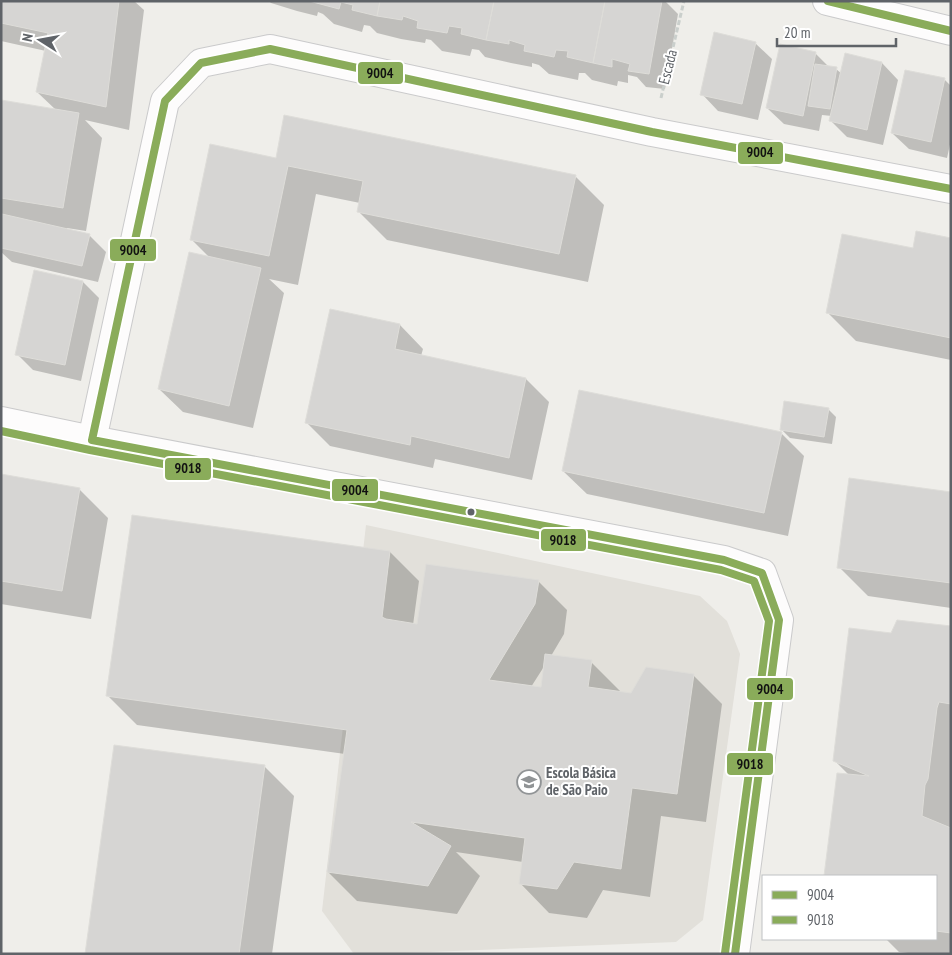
<svg xmlns="http://www.w3.org/2000/svg" width="952" height="955" font-family="'PT Sans Narrow',sans-serif">
	<style>
		.education { fill: #e2e0da }
		.shadow { fill: #0003; fill-rule: evenodd }
		.building { fill: #d6d5d3; stroke: #deddd9 }
		.lines { fill: none; stroke-linecap: round; stroke-linejoin: round }
		.secondary-casing { stroke: #cacacb; stroke-width: 30 }
		.path { stroke: #cacfcc; stroke-width: 3; stroke-dasharray: 5 2.5; stroke-linecap: butt }
		.secondary { stroke: #fdfcfc; stroke-width: 28 }
		.bus-1-casing { stroke: #fff; stroke-width: 11 }
		.bus-2-casing { stroke: #fff; stroke-width: 11 }
		.bus-1 { stroke: #8aac5a; stroke-width: 8 }
		.bus-2 { stroke: #8aac5a; stroke-width: 8 }
		.bus-dot { fill: #5f6368; stroke: #fff; stroke-width: 2 }
		.labels { text-anchor: middle; stroke-width: 4; stroke-linejoin: round; paint-order: stroke }
		.street-label { font-size: 15px; fill: #5f6368; stroke: #fff }
		.poi-label { font-size: 15px; font-weight: bold; fill: #5f6368; stroke: #fff; text-anchor: start }
		.line-badge { stroke: #fff; stroke-width: 2 }
		.pale-badge-label { font-size: 14px; text-anchor: middle; font-weight: bold; fill: #111 }
	</style>
	<rect width="100%" height="100%" fill="#efeeea"/>
	<path class="education" d="M366 525 700 596 727 621 740 654 703 920 676 942 381 954H354L322 911Z"/>
	<path class="shadow" d="M1 1H134L144 10 129 130 85 120 102 138 86 231 67 228V230L89 235 106 252 98 282 12 262 1 252 2 217H1V101L56 110 37 92 46 51 1 41Z
		M269 1H665L678 14 665 89 646 87 637 77 628 75V83L618 81 617 86 592 80 585 73H579L578 80 549 74 539 65 532 63V67L511 63 485 57 479 50 472 49 470 56 442 51 431 40 426 39 425 43 401 39 377 33 370 26 364 25 362 32 334 24 323 14 318 12 317 16 297 11 271 3Z
		M755 43 772 59 758 120 718 111 702 94Z
		M815 53 830 68 836 69 842 74 846 55 882 63 898 80 883 145 847 137 831 121 832 116 822 115 819 131 784 124 767 108Z
		M944 79 951 86V140L947 158 909 149 892 133Z
		M277 159 575 176 604 205 588 282 387 240 358 211 360 203 316 194 298 285 269 279 284 293 253 428 183 412 159 389 211 259 192 240Z
		M951 239V360L856 341 827 312 914 250Z
		M35 272 83 282 99 298 81 381 33 370 17 354Z
		M400 325 423 349 421 356 526 379 549 402 532 480 435 459 433 468 330 446 306 422Z
		M828 409 836 417 832 444 790 438 781 429Z
		M781 433 804 456 788 536 587 494 563 471Z
		M1 476 79 489 108 518 91 619 1 604Z
		M951 493V608L868 596 839 567Z
		M390 552 419 581 413 625H418L538 581 567 610 564 634 551 656 591 662 620 691V693L631 694 693 675 722 704 706 822 661 816 650 897 603 890 587 918 549 913 520 883 523 862 456 852 480 876 457 914 357 901 328 872 345 754 137 725 108 696ZM545 665 542 689 531 687Z
		M951 628V954H917L899 952 886 939H936V876H825L838 774 849 775 834 760 892 634Z
		M265 767 294 796 272 954H86Z"/>
	<path class="building" d="M1 1H119L106 107 36 92 48 33 1 23Z
		M309 1H380L377 16 352 10 353 5 341 2 339 9Z
		M380 1H494L486 40 461 34 462 28 449 26 447 33 417 28 418 21 403 16 402 20 377 16Z
		M494 1H605L593 63 567 57 568 51 556 50 554 57 524 51 525 45 509 40V44L486 40Z
		M605 1H662L649 74 628 71 630 64 612 59V67L593 63Z
		M714 32 756 42 742 104 700 95Z
		M780 44 816 52 803 116 766 108Z
		M845 53 882 62 867 130 829 121Z
		M815 64 837 67 830 109 808 106Z
		M905 70 945 78 931 142 891 133Z
		M1 100 79 113 63 208 1 198Z
		M284 115 576 175 559 254 357 212 363 181 288 166 269 256 190 240 210 144 276 158Z
		M2 214 90 234 82 266 1 248Z
		M916 231 951 238V338L826 313 842 234 913 248Z
		M189 252 261 268 229 406 158 389Z
		M34 270 83 281 65 365 15 355Z
		M330 309 400 324 395 349 526 378 509 458 411 436 410 445 305 423Z
		M579 390 782 432 764 513 562 471Z
		M784 401 829 408 824 437 780 430Z
		M1 474 80 488 62 591 1 581Z
		M849 478 951 492V583L837 568Z
		M132 515 390 551 382 617 386 619 417 624 426 564 539 580 535 604 489 680 541 687 545 654 592 660 588 687 631 693 646 667 694 674 677 794 632 788 621 869 574 862 557 889 519 884 525 838 411 822 451 846 428 886 327 872 347 730 106 696Z
		M897 620 951 626V704L939 702 937 708 928 779 925 785 922 816 951 828V933L936 931V876H824L837 773 869 776 833 761 849 628 891 633Z
		M114 745 265 765 239 954H85Z"/>
	<g class="lines">
		<g class="secondary-casing">
			<path id="secondary" d="M827 1 951 31
				M1 421 92 440 724 560 762 573 779 620 735 954
				M92 440 165 101 201 63 270 49 652 132 951 189"/>
		</g>
		<path class="path" d="M661 98 684 1"/>
		<use href="#secondary" class="secondary"/>
		<g class="bus-1-casing">
			<path id="bus-1" d="M828 1 951 31
				M92 440 165 101 201 63 270 49 652 132 951 189
				M92 440 724 560 762 573 779 620 735 954"/>
		</g>
		<g class="bus-2-casing">
			<path id="bus-2" d="M1 431 90 450 721 570 754 581 769 621 725 953"/>
		</g>
		<use href="#bus-1" class="bus-1"/>
		<use href="#bus-2" class="bus-2"/>
	</g>
	<defs>
		<g id="school-ring" transform="scale(1.25)"><circle r="9.5" fill="#fff" stroke="#919496" stroke-width="1.5"/><path d="M0-5L7-2L0 1L-7-2ZM-4 1L0 2.5L4 1V4Q0 6-4 4Z" fill="#919496"/></g>
	</defs>
	<g fill-rule="evenodd">
		<use href="#school-ring" x="529" y="782"/>
	</g>
	<circle class="bus-dot" cx="471" cy="512" r="4.5"/>
	<g class="labels">
		<g class="street-label">
			<text transform="translate(668 67) rotate(-76)" y="5">Escada</text>
		</g>
		<g class="poi-label">
			<text x="546" y="778">Escola Básica<tspan x="546" dy="17">de São Paio</tspan></text>
		</g>
	</g>
	<g class="line-badge">
		<rect x="357" y="61" width="47" height="24" rx="5" fill="#8aac5a"/>
		<rect x="737" y="141" width="47" height="24" rx="5" fill="#8aac5a"/>
		<rect x="109" y="238" width="48" height="24" rx="5" fill="#8aac5a"/>
		<rect x="164" y="457" width="48" height="24" rx="5" fill="#8aac5a"/>
		<rect x="331" y="478" width="48" height="24" rx="5" fill="#8aac5a"/>
		<rect x="540" y="528" width="47" height="24" rx="5" fill="#8aac5a"/>
		<rect x="746" y="677" width="48" height="24" rx="5" fill="#8aac5a"/>
		<rect x="726" y="752" width="48" height="24" rx="5" fill="#8aac5a"/>
	</g>
	<g class="pale-badge-label">
		<text x="380" y="78">9004</text>
		<text x="760" y="157">9004</text>
		<text x="133" y="255">9004</text>
		<text x="188" y="473">9018</text>
		<text x="355" y="495">9004</text>
		<text x="563" y="545">9018</text>
		<text x="770" y="694">9004</text>
		<text x="750" y="769">9018</text>
	</g>
	<rect width="952" height="955" fill="none" stroke="#5f6368" stroke-width="5"/>
	<rect x="762" y="875" width="175" height="65" fill="#ffffff" stroke="#bfc1c3"/>
	<rect x="772" y="891" width="25" height="8" fill="#8aac5a" stroke="#bfc1c3"/>
	<text x="807" y="900" font-size="15" fill="#5f6368">9004</text>
	<rect x="772" y="916" width="25" height="8" fill="#8aac5a" stroke="#bfc1c3"/>
	<text x="807" y="925" font-size="15" fill="#5f6368">9018</text>
	<g transform="translate(40 40) rotate(281)" stroke="#ffffff" stroke-width="4" paint-order="stroke">
	<path d="M0-4L9 19L0 12L-9 19Z" fill="#5f6368"/>
	<text y="-8" font-size="14" font-weight="bold" text-anchor="middle" fill="#5f6368">N</text>
	</g>
	<path d="M777 38v8h119v-8" fill="none" stroke="#5f6368" stroke-width="2.5"/>
	<text x="784" y="38" font-size="15" fill="#5f6368" stroke="#ffffff" stroke-width="4" paint-order="stroke">20 m</text>
</svg>
